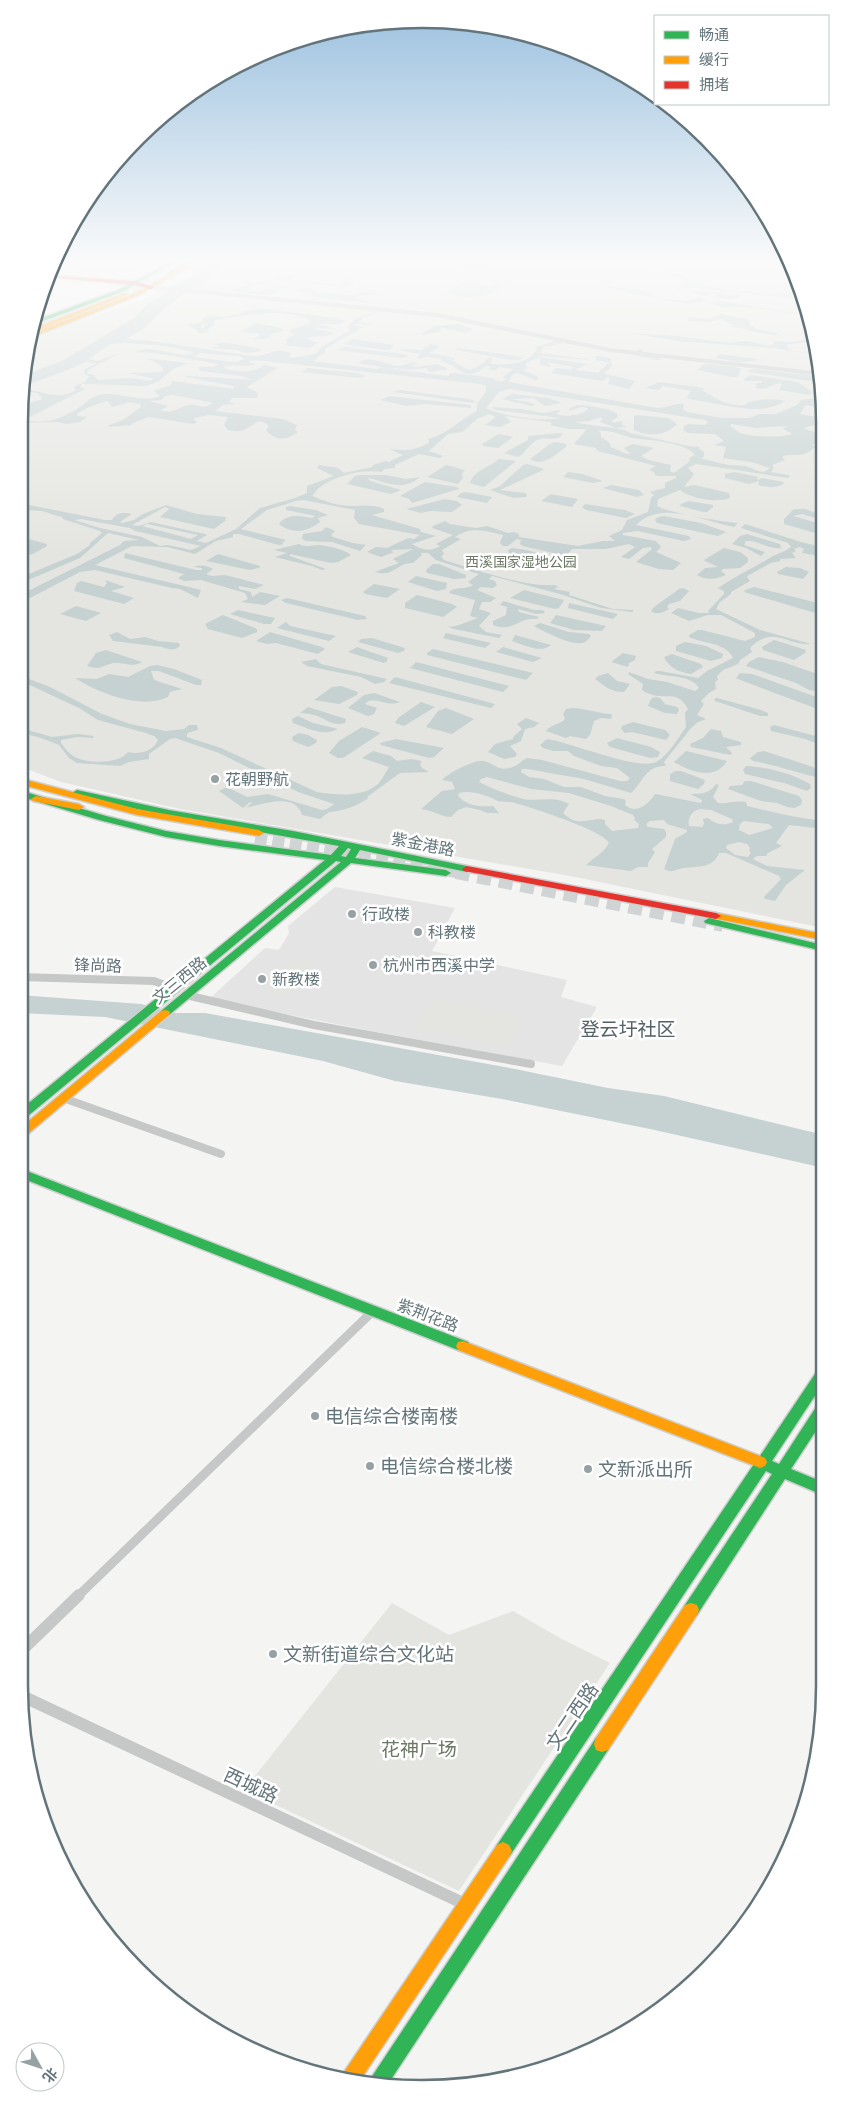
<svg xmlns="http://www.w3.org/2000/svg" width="844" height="2107" font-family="Overpass,'Noto Sans SC',sans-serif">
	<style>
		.built { fill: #e3e4e3 }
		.green { fill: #e4e5e0 }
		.water { fill: #c6d1d1; fill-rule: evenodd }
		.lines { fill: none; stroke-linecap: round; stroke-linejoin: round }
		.canal { stroke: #c6d1d1; stroke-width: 4.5 }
		.highway-tunnel-far2 { stroke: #d0d4d5; stroke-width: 8; stroke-dasharray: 8 4; stroke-linecap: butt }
		.highway-tunnel-far1 { stroke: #d0d4d5; stroke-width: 12; stroke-dasharray: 12 5.5; stroke-linecap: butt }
		.highway-tunnel { stroke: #d0d4d5; stroke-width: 14; stroke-dasharray: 14 8; stroke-linecap: butt }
		.fast-casing { stroke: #ced0d0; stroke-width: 3 }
		.slow-casing { stroke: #ced0d0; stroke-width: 3 }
		.jam-casing { stroke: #ced0d0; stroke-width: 3 }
		.street-far3 { stroke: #c6c8c8; stroke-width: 4 }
		.street-far2 { stroke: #c6c8c8; stroke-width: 8 }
		.street-far1 { stroke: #c6c8c8; stroke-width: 9 }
		.street { stroke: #c6c8c8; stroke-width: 12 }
		.fast { fill: #30b455; fill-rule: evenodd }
		.slow { fill: #ff9f0a; fill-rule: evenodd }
		.jam { fill: #e5322d; fill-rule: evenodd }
		.poi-dot { fill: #96a1a4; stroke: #fff; stroke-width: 2 }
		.labels { text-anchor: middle; stroke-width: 5; stroke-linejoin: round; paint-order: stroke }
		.far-park-label { font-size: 14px; fill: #6c7865; stroke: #fff }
		.poi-label { font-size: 16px; fill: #63757a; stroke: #fff; text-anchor: start }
		.street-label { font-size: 16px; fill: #63757a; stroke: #fff }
		.quarter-label { font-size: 19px; fill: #546166; stroke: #fff }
		.near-poi-label { font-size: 19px; fill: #63757a; stroke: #fff; text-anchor: start }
		.near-street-label { font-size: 19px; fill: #63757a; stroke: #fff }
		.near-park-label { font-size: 19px; fill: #6c7865; stroke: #fff }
		.rim { fill: none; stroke: #63757a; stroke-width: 2.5 }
	</style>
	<rect width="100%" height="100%" fill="#f4f4f3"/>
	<path class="built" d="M54 261H154L127 276 51 269Z
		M335 887 455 908 432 951 567 980 561 997 597 1007 562 1066 367 1030 209 999 265 948 279 950 289 933 288 926Z"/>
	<path class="green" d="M204 261H789L822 369 823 928 570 876 180 809 61 782 19 766V422L33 335 144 300 166 286 189 276 194 269Z
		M289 961 310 965 290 996 269 992Z
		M432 998 525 1017 512 1046 416 1029Z
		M392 1603 449 1635 513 1611 560 1638 610 1663 459 1891 244 1790Z"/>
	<path class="water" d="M211 261H233L219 268 212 277 193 287 164 309 144 329 125 339C168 341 210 351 254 356 263 356 268 353 276 351 280 350 286 352 291 353L289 357 291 358 316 354 320 348 350 330 347 327 355 319 379 311 363 318 359 322 376 326 357 324 355 326 363 327 328 347 325 349V352L313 361 377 369 382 367 358 363C370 354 386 365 398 366 406 366 409 361 418 363L413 366 416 367 437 364 448 369 430 372 426 368 408 370 394 368 391 369 449 376V374L455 373 492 378 501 382 506 379 503 377 513 369 500 367 495 371 488 369 491 367 485 365 484 363C504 364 525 368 537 349L536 347 556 341 564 343 543 347 540 353 591 360 542 356 526 363 525 365 528 368 512 375 509 382 657 408C668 408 675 403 684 404L683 409 687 412 722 418H749L760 414H776L797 405 801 400 816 398 822 394V409C814 408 811 403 803 407L804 408 800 414 822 418V423L803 428 822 435 816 438 819 441 812 445 816 447C812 449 809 453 804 454 797 456 789 453 782 457L785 460 772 465 774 468 771 472 788 475 790 476 788 478 703 465 696 464 688 468 694 474 684 487 695 485 729 493 730 498C715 503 692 499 680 490L658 499 657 506C669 513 723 522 738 523L734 527C704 522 662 499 636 525L689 536 691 539 684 541 637 531 623 533V535L656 541 661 547 656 552 681 563 673 570 659 569 636 562 651 550 652 548 650 547 643 548 629 559 621 557 635 547 629 544 606 549H572L566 556 523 546 520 544 521 540 517 539 508 546H503L500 543 503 535C485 531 471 526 455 537L461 539 442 550 444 554 441 556 444 560C473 569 527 588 555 585L558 587 554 589 570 592 569 595 613 609 634 610 632 612 601 608 560 594 492 576 489 579 495 581 497 585 493 588 481 587 477 590 496 598 490 602H482L479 609 491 613 479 626 486 632 502 635 499 638 454 629 448 627 456 626 478 618 470 616 475 600 449 593 450 591C458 586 466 590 473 585L468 582 479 574 436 560 428 553H421L422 555 413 563C397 562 394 578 375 572L399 563 393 559 413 549 392 550 391 551 394 552 381 557 367 552 376 547 387 548 408 538 414 539 420 535 359 524 354 518 355 510 303 500 296 501 267 510 241 529 286 540 282 543 284 544 279 545 239 534H233V537L216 541 195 554 167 547 132 546 95 565 193 588 201 590 198 598 180 589 172 588 95 570 80 572 28 599 26 609 19 613V597L22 594 120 545 124 541 139 540 108 533 80 558 19 584V578L77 554 90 545V543L102 533 100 531 63 519 62 517 58 516 42 511 25 510 19 505V503L105 520H112C116 512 124 512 132 514L120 522 122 523 134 520 143 514 166 505 197 514 226 517 225 521 214 529 160 517 169 509 165 507 132 525 138 526 151 522 205 534 207 535 197 541 206 543 236 529 260 508 295 498 307 493V486L334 476 317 468 319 465 338 468 344 473 372 467 373 465 385 461 389 462 403 455 389 449C406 451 414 451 429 443L428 439C447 435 460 419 477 411V404L486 392V386L481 384 254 360 248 362 256 364C245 369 233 362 223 368 237 372 252 374 264 365L278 368 247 387 258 393 257 398H232L229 402 236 404 223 405 215 411 283 419 297 425 295 430 298 432C286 441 275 441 266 430L269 426C257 415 254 427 244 430 239 432 233 431 228 430L224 425 228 417 209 415 195 418 194 420 197 422 193 424 149 417 133 423 131 425 108 427 109 425 123 420 141 407 140 404 127 402 124 404 112 407 108 401C97 403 86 408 77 414V416L87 417 80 422 67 424 56 422 19 423 21 411 23 409 22 405 43 399 37 393 24 391V389C43 391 59 401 76 390L74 387 86 381 89 376 84 373 85 369 97 363 85 362 70 369 25 386 27 374 62 361 134 318 148 303 164 295 174 285 190 279ZM126 343 164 346 193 352 192 354C174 358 151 343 135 352L161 354 218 364 214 367H201L198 368 201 371 241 376 253 380 187 376 186 377 234 386V389L172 381 171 385 154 391 160 396C144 404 115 390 99 395 91 397 86 403 80 407 63 418 48 424 29 421L28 418 85 389 80 387 82 384 146 386 159 381 173 369 188 363 145 358 157 363 163 368 162 372 129 373 154 379 149 381 130 378 98 380 94 375 87 373 88 370 119 353 98 361 88 359 111 344ZM200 353 239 356 244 359 237 362H232L194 357ZM510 389 705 420 708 422 705 425 688 424 684 426 683 430 688 433 715 434 724 441 714 445 726 447 723 458 751 462 770 468 764 472 758 471 746 466 728 465 703 459 701 458 704 457V452L699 449 700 447 688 446 630 433C626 427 586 426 575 422L589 421 601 417 602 419 600 422 616 428 627 427 621 424 623 422 621 421 614 423 611 421 618 417 617 413 607 409 583 405H577L569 409V411L581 407 588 408 587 410C579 416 566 417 556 414L560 411 559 410 544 413 520 409 491 407 496 410 560 418C543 422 502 416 486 408L499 392ZM173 395 210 402 212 403C204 411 197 403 189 405 178 407 173 415 161 410L168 406 149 401 161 400 166 396ZM489 414 496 417 485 425 500 427 511 422 505 416 550 422 552 423 550 425 568 429H585L586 430 574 444 596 448 598 451 656 466 649 470 654 472 655 475 658 476H676V478L665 483V488L650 492 654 495 651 498 648 512 627 520 622 530 609 536 615 541H603L578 546 519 537V534L514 532 508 533 487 526 476 528 450 524 445 521 433 526 432 528 453 535 436 544 440 546C431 552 421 550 412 544L436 536 421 532 420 529 372 515 384 512V509C374 504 363 506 352 506 338 506 324 501 312 496 315 493 317 489 320 487 337 475 362 469 382 472L384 469 395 468V465L419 454 440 458 443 456 429 451 431 449 448 434 462 432 477 419ZM732 424 756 428 785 426 788 427 782 428 792 434C782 438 751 437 740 433 737 431 733 428 730 426ZM599 431C612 430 620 435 632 438 648 440 686 442 695 455L689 458 690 461 674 473 670 471 671 465 648 460 641 456 654 448 633 444 624 448 631 454 624 453 611 447 609 442 601 437V434ZM81 519 130 528 135 531 201 546 191 550 168 545 160 546 142 537 100 528 74 520ZM147 524 198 535 191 539 142 526Z
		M658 261H664L661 263V267L668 273 685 276 691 280 714 288 772 294 799 293 801 299 698 288H685L679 290H677L686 280V278L663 273 653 267 654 264Z
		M292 274 295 275 292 280 336 284 349 277 355 279 351 286 345 287 279 280 258 284 250 289C263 297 273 280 287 287 272 299 247 294 230 290L250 285 241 282 257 283 271 280 277 275Z
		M462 283 467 285 492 286 493 284 505 283 552 289 507 284H501V288C486 297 463 300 447 293Z
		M607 286 642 290 651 293 652 296C666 299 686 304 699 297L706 301 688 304 605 288Z
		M305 287 316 289 315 292 319 293 354 295 363 292 382 294 363 295 356 298 369 302 364 303 315 297 311 296V294L293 290Z
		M691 290 742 295 737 299 715 298 716 293 703 296 690 291Z
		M720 301 805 315 744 307 724 308 709 303Z
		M258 308 337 318 345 321 340 324H317L338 329 313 328 335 333 327 336 309 337 308 339 319 343 309 348 285 345 288 341 284 340 295 334 290 332 291 330 311 322C294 305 221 316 200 326L208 332 198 333 197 330 187 325H180L195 324 205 321 201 319 210 315 226 317Z
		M721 314 747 319 750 320V325L757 329 779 333 776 335C760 335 749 328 732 327L731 325 721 319 709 322 688 321V317L710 319Z
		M256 323 278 327 284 330 270 335 271 336C266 340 258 340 252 339L260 336 258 334H267L241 332Z
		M458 324 473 329 466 333 444 328 439 329 442 331 425 335 421 334 435 326Z
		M607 332 677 336 730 343 746 341 769 346 774 344V341L790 342 813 339V341C805 344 796 342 787 345V347L790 350 817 355 773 348 676 341 636 334Z
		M353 339 394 345 390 350H385L343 344Z
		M224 342 261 349V351L245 353 237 350 210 348 219 346 214 344Z
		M431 344 440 347 429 353 455 358 454 360 426 357 418 359 420 354 399 350 403 349 421 350Z
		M343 347 410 355 402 358 337 350Z
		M458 348 518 356 524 359 512 360 456 350Z
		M720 354 757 359 756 361 738 362 715 358Z
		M540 357 588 364 579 368 546 362 551 366 550 367 540 364Z
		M705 364 736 367 741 369 737 377H731L697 370Z
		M308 368 356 373 366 376 360 378 301 372Z
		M556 368 601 373 635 381 629 389 608 384 610 378H606L603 381 551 373Z
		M756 369 816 376 819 378 817 381H810L749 372V370Z
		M752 375 798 382 812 392 810 395 779 390 782 384 779 383 763 389 755 388 757 383H762V381H744L745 378Z
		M659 382 704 388 703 391C715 397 727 407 743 405 747 404 746 403 750 402 760 399 775 398 785 401 760 418 722 403 694 400L686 398 691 391 663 386 658 390 645 388Z
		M399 390 468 399 475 401 474 403 393 392Z
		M512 394 549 398 562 403 545 406 534 398 510 399 532 403 534 405 532 406 502 399Z
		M390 396 470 405 472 408 426 404 407 406 380 400Z
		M637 415 668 418 677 424C666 436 649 437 634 430V416Z
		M559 433 563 434C556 442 549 437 540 439 531 441 526 453 518 457L504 453 528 440V436Z
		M499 434 513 437 498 448 483 446 482 444Z
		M555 442 566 444V447C556 454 543 468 530 459L550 444Z
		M499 459 516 461 484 487 470 483C475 469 489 468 499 459Z
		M527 464 544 469 543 470 500 490 525 493 527 495 526 497 513 498 490 490 500 486 523 465Z
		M446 465 465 470 462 474 463 478 458 484 427 477Z
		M568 472 583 474 603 481 593 483 563 477Z
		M734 472 759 477 757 478 758 480 762 478 784 482 782 485C774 488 767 487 758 485L759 481 749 484 725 478V474Z
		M359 475H386L406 479 420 477C403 492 387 482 368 478L370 481 401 490 391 494 347 484 355 476Z
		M425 482 457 487 459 489 412 503 409 499 400 496Z
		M611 485 639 490 644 495 637 497 603 488Z
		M466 492 492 497 487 503 457 497 461 493Z
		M551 494 578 499 572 507 541 501Z
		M445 499 457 501 462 505 452 512 430 511 421 513 406 509Z
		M689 501 713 505V507L707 512H703L680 506 681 504Z
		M585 504 625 510 635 514 626 518 586 510 582 507Z
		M290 506 316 510 328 515 318 518 320 522C307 532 293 535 279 524 287 513 300 516 312 518L315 516 286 510V507Z
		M794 509H805L822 515V520L802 514 793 516 814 522 822 526V535L784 524V519Z
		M664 516 701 523 726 532 718 536 657 523 655 520 658 517Z
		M745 524 801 542 822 547V560L817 559 814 555 802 553 804 549 800 547 794 549 796 551 792 553 796 558 780 559V561L771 563 749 575 747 577 750 581 731 592V594L720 602 716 609 760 630 811 644C786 646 774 624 750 648L752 652 740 660 738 664 723 670 717 676 718 680 715 682 716 689 709 693 701 701 704 704 697 715 706 719 698 722 691 728 664 762 666 766C646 765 643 782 631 793L584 779 527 769H522L521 772 529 777 544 779 564 787H581L605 796 624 799 626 801 625 805C637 815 648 804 655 794L701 803 702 800 690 794C700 794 710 794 716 784L719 785 713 797 718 803C727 804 736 800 746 802L747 806C773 812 797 818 823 821V829L789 825 776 843 782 846 768 853 766 856H757L753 859 767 866 805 870 786 885 775 901 765 899 764 897 781 879 779 876 726 853H719C713 869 697 866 684 868 676 869 672 874 664 869L675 839 687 832V830L667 824 664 820 650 821 646 824 648 827 664 829 666 832V837L652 849 655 852 648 863V867H638L631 871 586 865C594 857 604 853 609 843 603 830 532 808 515 803 509 801 500 803 496 800 485 795 472 790 459 793L458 796C467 806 480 807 493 806L499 813H487L480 810 466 807 458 810 451 817C441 817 433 810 421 809L442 791 455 789 452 782 442 780C448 773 475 759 484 761 495 764 497 771 510 768 518 766 521 761 527 758L542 760 620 781H627L630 778 617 768 601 766 574 756 568 751H553L543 748 540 745 547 739C570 742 638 771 656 762 668 756 678 738 686 727L685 713 688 709C677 690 670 699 653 695 649 694 645 692 642 690L643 684 628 674 629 672 648 679 667 682 695 691 699 688C692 675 667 677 654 673L656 671H660L698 678 707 671 733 658C726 642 703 644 689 637V635L698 630H702L745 641 755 637V633L721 615H708L689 621 671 613 678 608 699 613H709L708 611 724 594V591L718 588C736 576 755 567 773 556 779 553 786 551 791 547L788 543 741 528ZM487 777 531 789 569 793 611 806 633 815 635 818 634 820 639 824 638 828 612 831 605 824V820C592 815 580 830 563 813L569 804C554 795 538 802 523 799 509 795 492 789 479 782L481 779ZM700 809 711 810 732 819 733 822C724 826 716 825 708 818L703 819 704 824 702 827 689 826C687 818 692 811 700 809ZM744 821 769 824 773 828 749 835 739 830 740 824ZM739 842 747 844 750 848 749 851 751 853 748 857 735 855 726 848 727 845Z
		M326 527 335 531 331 535 333 537 353 543 366 545 360 551 332 542 306 541 302 539 303 534 322 531Z
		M747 534 780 544 781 548C768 550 759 540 746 541L744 545 765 552 761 556 746 548 732 544 740 536Z
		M25 538 47 544V546L33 554 19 556V548L25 545 19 544V540Z
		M299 544C306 548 311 545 319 545 328 546 344 549 351 555L338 562 331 563 290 554V556L326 569 322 570 312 566 275 557 287 553 274 550Z
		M512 548 527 550 561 560 554 564 525 559 509 553 508 550Z
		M724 548 740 552 748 558V562L740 568 723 569 721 571 726 575C717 579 706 581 697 575L705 568 718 567 705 561 704 560Z
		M125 553 196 570H202V568L194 567C201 564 207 566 213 569L206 574 212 576 225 575 264 585 255 589 239 586V589L251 592 252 597 260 592 280 596 265 605 241 602 248 599 245 593 201 580 184 581 178 578 184 574 124 558Z
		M218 554 260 566 259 568 250 570 206 561Z
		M433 564H439L466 575V578L454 579 427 573 426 570Z
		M786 567 800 568 809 572 803 579 778 574 777 572Z
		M416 576 447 583 446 589 437 591 408 582Z
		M105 580 125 587 111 591 134 598 124 604 74 591 77 583 81 581 104 587 107 583Z
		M374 584 400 589 387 598 365 594 363 592Z
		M754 587 822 604V615L744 592 745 590Z
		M683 588 689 591 680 601 669 604 667 607 669 609C663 613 657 615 651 611L654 607 679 589Z
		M524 590 564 600 559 608 555 609 510 598Z
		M417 595 452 604 457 607 443 617 405 608V603Z
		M287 598 365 616 367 619 358 620 286 603 281 600Z
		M503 601 534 610H543L545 613 536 614 518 609 519 612 539 617 537 619C518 617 514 633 493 625V621L506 615 507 607 500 605Z
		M569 603 618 614 613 619 568 608Z
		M76 606 101 613 86 621 60 614Z
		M238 610 275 618 271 624H264L230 614Z
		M223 615 257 629V632L242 638 208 629 205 624Z
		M556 615 606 626 602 631 574 630 550 623Z
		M286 622 290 626 336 636 329 641 277 628Z
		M540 623 569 632 589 634 591 636C589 638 587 641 585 642 575 648 543 631 534 626Z
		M117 632 130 639 145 637 158 641 179 643 180 646C174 651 170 650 162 647L113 641 109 635Z
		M270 632 322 647 325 649 318 654 276 643 267 644 256 641Z
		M446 633 491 643 485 648 443 638Z
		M515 635 551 645C540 654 525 645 512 641Z
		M372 638 405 648 404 651 398 653 358 642 361 639Z
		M774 640 806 650 805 653 794 660 763 650 762 647Z
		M685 642 706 646 723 654 722 658 711 661 676 651V646Z
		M357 647 388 658 387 661 384 663 348 652Z
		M503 647 542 658 533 662 496 652Z
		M433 649 533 673 526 680 427 655V653Z
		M106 650 142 662C133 668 125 662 114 663 101 665 103 671 87 666L96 653Z
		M623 653 636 656 635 660 629 663 628 667 611 662Z
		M672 654 701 664 703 667 691 674C679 672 669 668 664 657Z
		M759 657 783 662 823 676V692L809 690 796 683 746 666 749 662Z
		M316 659 321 664 387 679 384 682 375 684 361 677 307 666 301 662Z
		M416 662 509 686 503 692 410 668Z
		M157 665 174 669 202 680 201 685H196L159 671H151L154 680 182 689 170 692 168 697C142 710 98 693 75 678L97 679 109 674 128 677 150 666Z
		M608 673 617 681 630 684 624 692C610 692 605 686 595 679L598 676Z
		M740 673 752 674 819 698 823 701V710L815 708 743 681 736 678Z
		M19 675 50 687 102 714 130 724 166 731 184 729 189 725H197L198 730 187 733V737L221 748 317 792C336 795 362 798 378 784 382 780 386 772 389 767L362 758 373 751 391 756 397 761 411 759 422 761 420 764 422 768 429 772 400 773 367 797 369 798C356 806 344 811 329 812L320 819 302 815C296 792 262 804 246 808L252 803 250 802 243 808 219 791 227 787 247 797 268 794 322 810 327 809 334 804 298 792 219 753 175 738 170 739 149 754V759L129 762 120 766 77 763 69 758 59 745 41 738 19 732V722L21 728 52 737 78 734 94 736 93 738 77 737 61 740V743C65 748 69 754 75 757 87 764 120 764 128 752 139 755 154 751 158 740L154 736 146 733 98 720 79 708 19 680Z
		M395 677 495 704 491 708 389 683Z
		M341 686 358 692 357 695 339 704 314 700 332 687Z
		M374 693 400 702C385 708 374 694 365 704L377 708 374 714 368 716 348 708 364 695Z
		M655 697 660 698 665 704 677 707 679 710 677 714 665 713 648 706 651 699Z
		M717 698 761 710 768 713V716H760L715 701 714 699Z
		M421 702 435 707 404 726 395 723 398 718Z
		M308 707 346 719 345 723C334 727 326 719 317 716 312 714 305 713 300 713Z
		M446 708 474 719 452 734 426 727 438 711Z
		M572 708C586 708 598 714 612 714L611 719 601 718 594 721 590 735 586 739 570 736 566 738 546 731C551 724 560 725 565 719L563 714 566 709Z
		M298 716 313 723 338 729C323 737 308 728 293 723L292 719Z
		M526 718 539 723 534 727 525 729 521 741 510 746 517 754 515 757 504 759 488 752 495 744 513 739 514 736 522 729 517 724Z
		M633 722 665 730 670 735 666 740 632 732 625 733 621 729 622 726Z
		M774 725 823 738V746L805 739 771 731 770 727Z
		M362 727 381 733 343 758H338L329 753 339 741Z
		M711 729 721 731 723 737 741 742V745L726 747 732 753 730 755 691 747 690 744 703 738Z
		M299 733 308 735 317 740 316 743 308 747 293 741 292 737Z
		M617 738 651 747 660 752 658 757 650 758 610 747 607 743Z
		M396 739 444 748 434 757 429 758 381 745 380 743Z
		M686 751 727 761C715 781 691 772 674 762Z
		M764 751 813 767 823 773 819 778C797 773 775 765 753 761L750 758 758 752Z
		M746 766C767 767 792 773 810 784L811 788 807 791 784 783 745 774 743 770Z
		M676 771H681L705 780 704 784 698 789 670 781V774Z
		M745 781H751L799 796 802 800 801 805 794 808 787 807 777 803 761 801 728 789 730 786 742 785Z
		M19 995 141 1004 174 1013H205L515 1069 608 1088 664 1096 824 1135V1168L650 1129 502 1099 395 1081 323 1061 105 1017 19 1013Z"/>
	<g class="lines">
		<path class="canal" d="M452 261 470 269 488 270
			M518 261 521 263
			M473 267 494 261
			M205 329 212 323 210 322
			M640 351 638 354 658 358
			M598 358 609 360
			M443 359C468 368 464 382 490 360
			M574 370 575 367
			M519 371 536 378
			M601 373 610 365"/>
		<path class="highway-tunnel-far2" d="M121 294 165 272"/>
		<path class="highway-tunnel-far1" d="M255 839 463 873"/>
		<path class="highway-tunnel" d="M456 872 723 925"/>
		<g class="fast-casing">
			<path id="fast" d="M172 261H178L122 292 35 324 36 320 118 290Z
				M187 261H193L172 274 168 273Z
				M19 790 106 816 166 831 219 840 331 855 339 846 169 816 77 796 72 793 77 790 169 810 293 831 467 866 472 869 467 872 360 850 355 858 446 870 451 873 446 876 351 863 169 1015H161L160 1013 161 1011 341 862 336 861 23 1120 19 1121V1111L325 860 219 846 166 837 99 820 19 796ZM348 848 351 849 346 857 341 856Z
				M709 918 823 945V951L705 923 704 921Z
				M19 1168 468 1342 470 1346 468 1350 463 1351 458 1350 19 1177Z
				M824 1367V1382L772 1461 779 1464 820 1401 824 1400 825 1417 791 1469 825 1483V1496L785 1479 697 1615 691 1617 685 1615 683 1610 685 1605 772 1474 766 1471 509 1857 503 1860 497 1857 494 1851 497 1845 754 1464 753 1462 755 1458 760 1456 819 1368Z
				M602 1736 608 1738 610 1744 608 1750 388 2084H367L596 1738Z"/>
		</g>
		<g class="slow-casing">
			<path id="slow" d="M194 261H200L139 295 33 337V333L135 293Z
				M124 293 129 294 34 332V328Z
				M19 778 137 809 259 830 264 833 259 836 137 815 19 784Z
				M36 796 79 804 84 807 79 810 33 801 31 799Z
				M716 913 823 934V940L712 918 711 916 712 914Z
				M165 1010 169 1011 170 1013 169 1015 23 1138 19 1139V1129L161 1011Z
				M463 1341 765 1458 767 1462 765 1466 760 1468 755 1466 458 1350 456 1346 458 1342Z
				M691 1603 697 1605 699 1610 697 1615 608 1750 602 1752 596 1750 594 1744 596 1738 685 1605Z
				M503 1842 509 1845 512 1851 509 1857 359 2082 340 2078 497 1845Z"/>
		</g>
		<g class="jam-casing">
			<path id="jam" d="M48 275 134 281 154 287 151 289 134 285 47 277Z
				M467 866 716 913 721 916 716 919 464 871 462 869Z"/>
		</g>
		<path class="street-far3" d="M151 287 437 315 610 350 822 374"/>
		<path class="street-far2" d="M19 977 154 981 175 989
			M186 995 314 1025 531 1064
			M63 1098 221 1154"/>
		<path class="street-far1" d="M77 1597 373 1311"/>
		<path class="street" d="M19 1653 79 1595
			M20 1695 467 1905"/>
		<use href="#fast" class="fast"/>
		<use href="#slow" class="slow"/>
		<use href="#jam" class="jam"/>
	</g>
	<linearGradient id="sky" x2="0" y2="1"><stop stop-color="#9ac0df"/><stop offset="0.47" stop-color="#fafafa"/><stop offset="1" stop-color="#fafafa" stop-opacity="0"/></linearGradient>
	<rect width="844" height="556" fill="url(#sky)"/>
	<g class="poi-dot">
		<circle cx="215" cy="779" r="5"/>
		<circle cx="352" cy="914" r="5"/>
		<circle cx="418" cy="932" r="5"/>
		<circle cx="373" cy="965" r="5"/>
		<circle cx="262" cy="979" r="5"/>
		<circle cx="315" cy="1416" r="5"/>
		<circle cx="370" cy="1466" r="5"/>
		<circle cx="588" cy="1469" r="5"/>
		<circle cx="273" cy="1654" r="5"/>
	</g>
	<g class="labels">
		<g class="far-park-label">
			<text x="521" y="567">西溪国家湿地公园</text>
		</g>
		<g class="poi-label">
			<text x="225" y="785">花朝野航</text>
			<text x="362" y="920">行政楼</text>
			<text x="428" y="938">科教楼</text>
			<text x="383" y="971">杭州市西溪中学</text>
			<text x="272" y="985">新教楼</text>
		</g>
		<g class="street-label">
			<text transform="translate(423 844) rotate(11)" y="6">紫金港路</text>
			<text transform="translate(98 965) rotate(2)" y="6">锋尚路</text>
			<text transform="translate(179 980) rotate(-39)" y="6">文三西路</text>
			<text transform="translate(428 1315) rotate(21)" y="6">紫荆花路</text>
		</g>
		<g class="quarter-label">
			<text x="628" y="1036">登云圩社区</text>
		</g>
		<g class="near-poi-label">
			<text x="325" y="1423">电信综合楼南楼</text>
			<text x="380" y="1473">电信综合楼北楼</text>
			<text x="598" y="1476">文新派出所</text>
			<text x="283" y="1661">文新街道综合文化站</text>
		</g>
		<g class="near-street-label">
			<text transform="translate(572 1716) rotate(-56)" y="7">文二西路</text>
			<text transform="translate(251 1785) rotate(25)" y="7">西城路</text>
		</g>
		<g class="near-park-label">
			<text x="419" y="1756">花神广场</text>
		</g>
	</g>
	<path d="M0 0H844V2107H0ZM422 28H422A394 394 0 0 1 816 422V1686A394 394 0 0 1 422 2080H422A394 394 0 0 1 28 1686V422A394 394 0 0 1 422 28Z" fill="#fff" fill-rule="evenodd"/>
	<path class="rim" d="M422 28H422A394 394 0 0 1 816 422V1686A394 394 0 0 1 422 2080H422A394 394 0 0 1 28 1686V422A394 394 0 0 1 422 28Z"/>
	<rect x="654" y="15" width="175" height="90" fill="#ffffff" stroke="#c1c8ca"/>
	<rect x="664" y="31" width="25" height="8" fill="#30b455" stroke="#c1c8ca"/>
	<text x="699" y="40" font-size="15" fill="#63757a">畅通</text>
	<rect x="664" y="56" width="25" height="8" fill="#ff9f0a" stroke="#c1c8ca"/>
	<text x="699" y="65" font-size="15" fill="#63757a">缓行</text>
	<rect x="664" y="81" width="25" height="8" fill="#e5322d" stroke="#c1c8ca"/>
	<text x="699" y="90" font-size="15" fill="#63757a">拥堵</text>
	<g transform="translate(40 2067) rotate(130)"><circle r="24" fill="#ffffff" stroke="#c1c8ca"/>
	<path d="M0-4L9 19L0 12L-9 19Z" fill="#96a1a4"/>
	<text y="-8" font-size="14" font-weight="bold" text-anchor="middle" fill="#63757a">北</text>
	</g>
</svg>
